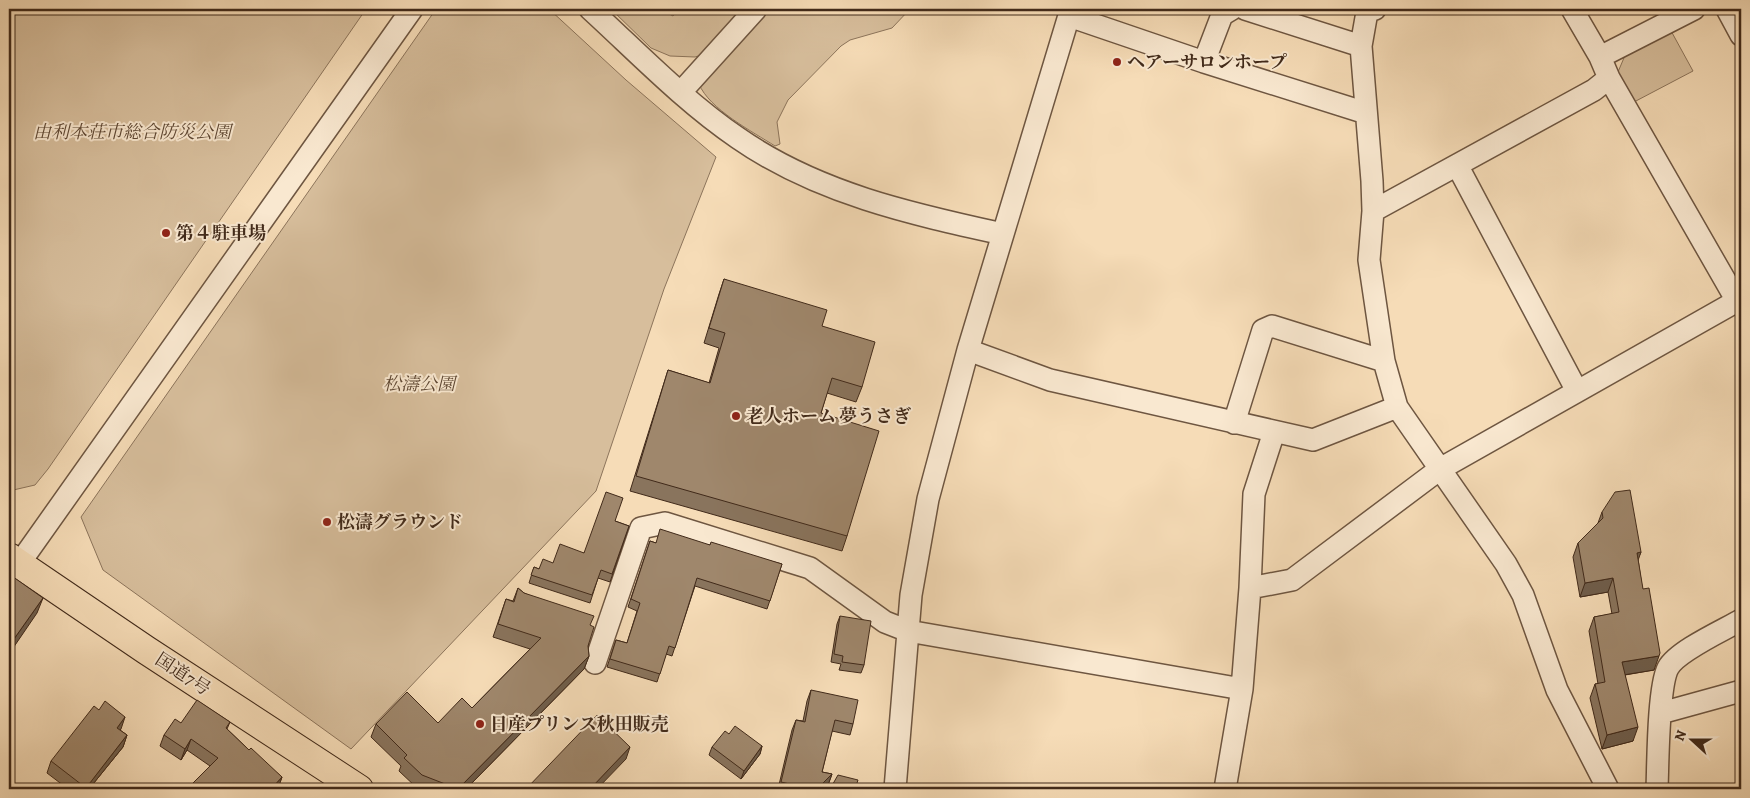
<svg xmlns="http://www.w3.org/2000/svg" width="1750" height="798" font-family="Alegreya,'Noto Serif JP',serif">
	<style>
		.green { fill: #d7be9c; stroke: #8c745b }
		.lines { fill: none; stroke-linecap: round; stroke-linejoin: round }
		.minor-casing { stroke: #6e5641; stroke-width: 24 }
		.highway-casing { stroke: #412a1a; stroke-width: 30 }
		.minor { stroke: #f9e8d0; stroke-width: 21 }
		.highway { stroke: #f6dcb7; stroke-width: 28 }
		.wall { fill: #89745d; stroke: #412a1a }
		.shaded-wall { fill: #6f5e4c; stroke: #412a1a }
		.building { fill: #9f876c; stroke: #412a1a }
		.poi-dot { fill: #8f2418; stroke: #f9e8d0; stroke-width: 2 }
		.labels { text-anchor: middle; stroke-width: 4; stroke-linejoin: round; paint-order: stroke }
		.poi-label { font-size: 18px; font-weight: bold; fill: #412a1a; stroke: #f9e8d0; text-anchor: start }
		.park-label { font-size: 18px; font-style: italic; fill: #5f4834; stroke: #f9e8d0 }
		.street-label { font-size: 18px; fill: #412a1a; stroke: #f9e8d0 }
	</style>
	<rect width="100%" height="100%" fill="#f6dcb7"/>
	<filter id="stains"><feTurbulence type="fractalNoise" baseFrequency=".004" numOctaves="4"/><feColorMatrix values="0 0 0 0 .2 0 0 0 0 .09 0 0 0 0 .02 0 0 0 .5 -.17"/></filter>
	<radialGradient id="worn" r=".72"><stop offset=".6" stop-color="#630" stop-opacity="0"/><stop offset="1" stop-color="#630" stop-opacity=".3"/></radialGradient>
	<path class="green" d="M9 9H366L48 469 35 485 9 491Z
		M436 9H549L626 80 716 157 664 289 596 491 351 749 103 570 81 517Z
		M611 9H660L673 16 678 9H746L708 53 695 57 670 56 651 48Z
		M766 9H910L892 28 850 40 841 46 788 100 777 122 780 144 775 146C753 132 709 109 699 84Z
		M1670 29 1693 71 1634 102 1618 72 1626 53Z"/>
	<g class="lines">
		<g class="minor-casing">
			<path id="minor" d="M590 9C638 53 685 102 738 138 817 193 911 214 1003 234
				M1245 9 1361 46
				M1375 9 1367 12 1361 46 1372 181 1373 211 1369 260 1384 361 1397 407 1506 564 1523 595 1557 690 1608 789
				M1727 9 1741 35
				M1069 16 1204 62 1222 15 1232 9
				M1600 57 1694 9
				M1204 62 1366 113
				M1609 78 1737 301
				M681 92 756 9
				M1457 165 1577 391
				M1373 211 1594 90 1609 78 1600 57 1572 9
				M968 350 1050 380 1313 440 1397 407
				M1234 423 1263 330 1272 326 1384 361
				M19 564 412 9
				M1250 588 1292 580 1440 469 1737 301 1741 297
				M595 663 641 528 665 523 810 568 885 622 908 631 1242 689
				M1661 713 1741 691
				M895 789 911 595 928 499 968 350 1071 9
				M1225 789 1242 689 1250 588 1254 494 1274 432
				M1657 789C1658 764 1658 687 1668 668 1677 651 1724 630 1741 620"/>
		</g>
		<g class="highway-casing">
			<path id="highway" d="M9 557 146 650 359 789"/>
		</g>
		<use href="#minor" class="minor"/>
		<use href="#highway" class="highway"/>
	</g>
	<path class="wall" d="M724 279 822 326 862 387 856 402 827 393 821 413 847 536 842 551 630 491 663 386 668 370 709 383 719 348 704 343 719 294Z
		M1602 512 1641 552 1638 559 1654 670 1625 675 1633 741 1602 749 1590 698 1595 684H1598L1589 631 1594 617 1612 614 1608 592 1580 597 1573 557 1578 543 1598 523Z
		M615 521 629 526 610 582 598 578 590 603 529 583 534 567 539 569 584 553Z
		M650 541 656 543 710 545 782 564 767 609 695 586 672 656 666 654 657 682 607 667 616 640 627 643 637 611 628 607Z
		M518 588 524 593 590 625 588 646 589 656 584 669 466 789H420L417 788 399 771 401 766 371 737 376 724 438 723 472 708 530 649 493 637 506 599 513 601Z
		M840 616 864 665 861 673 839 670 841 664 831 662 837 624Z
		M811 690 853 724 850 735 832 731 822 772 832 774 828 785 824 789H778L792 730 796 720 803 721 807 701Z
		M230 722 227 729 249 750 282 777 278 788 210 766 187 750 181 760 160 746 164 735Z
		M121 729 120 730 127 735 123 747 89 789H68L47 773 51 761Z
		M729 734 762 746 760 754 741 779 709 755 712 747Z"/>
	<path class="shaded-wall" d="M1641 552 1636 566 1637 553Z
		M1613 578 1608 592 1580 597 1585 583Z
		M43 598 37 613 9 654V646Z
		M589 656 584 669 466 789H458Z
		M1659 656 1654 670 1617 676 1622 662Z
		M125 717 121 729 113 739 117 728Z
		M1638 727 1633 741 1602 749 1607 735Z
		M127 735 123 747 89 789H85Z
		M191 739 187 750 181 760 185 749Z
		M762 746 760 754 741 779 744 771Z
		M630 747 626 759 597 789H590Z
		M832 774 828 785 824 789H817Z
		M282 777 278 788 277 789H271Z"/>
	<path class="building" d="M724 279 827 310 822 326 875 342 862 387 832 378 821 413 879 431 847 536 636 476 668 370 710 383 725 333 709 328Z
		M1630 490 1641 552 1637 553 1643 589 1649 588 1660 653 1659 656 1622 662 1638 727 1607 735 1595 684 1605 682 1594 617 1619 612 1613 578 1585 583 1578 543 1603 518 1602 512 1615 492Z
		M606 492 623 498 615 521 629 526 612 574 601 570 592 595 531 575 534 567 539 569 543 559 553 563 560 544 584 553Z
		M660 529 710 545 711 542 782 564 770 601 697 578 675 648 669 646 660 674 610 659 616 640 627 643 640 603 631 599 650 541 656 543Z
		M9 574 43 598 9 646Z
		M518 588 524 593 594 616 590 625 594 627 588 646 589 656 458 789 422 775 404 758 407 755 376 724 407 692 438 723 462 698 472 708 541 638 498 624 506 599 514 602Z
		M840 616 871 621 864 665 842 662 843 656 834 654Z
		M811 690 858 700 853 724 835 720 822 772 832 774 817 789H811L781 782 796 720 805 722Z
		M197 700 230 722 226 728 249 750 251 748 282 777 271 789H187L218 758 191 739 185 749 164 735 175 719 181 723Z
		M105 701 125 717 117 728 127 735 86 788 51 761 94 706 99 710Z
		M597 715 630 747 590 789H526Z
		M735 726 762 746 744 771 712 747 725 731 729 734Z
		M838 775 858 780 855 789H830Z"/>
	<g class="poi-dot">
		<circle cx="1117" cy="62" r="5"/>
		<circle cx="166" cy="233" r="5"/>
		<circle cx="736" cy="416" r="5"/>
		<circle cx="327" cy="522" r="5"/>
		<circle cx="480" cy="724" r="5"/>
	</g>
	<g class="labels">
		<g class="poi-label">
			<text x="1127" y="68">ヘアーサロンホープ</text>
			<text x="176" y="239">第４駐車場</text>
			<text x="746" y="422">老人ホーム 夢うさぎ</text>
			<text x="337" y="528">松濤グラウンド</text>
			<text x="490" y="730">日産プリンス秋田販売</text>
		</g>
		<g class="park-label">
			<text x="132" y="138">由利本荘市総合防災公園</text>
			<text x="419" y="390">松濤公園</text>
		</g>
		<g class="street-label">
			<text transform="translate(183 674) rotate(33)" y="6">国道7号</text>
		</g>
	</g>
	<rect width="1750" height="798" fill="none" stroke="#f6dcb7" stroke-width="30"/>
	<rect x="10" y="10" width="1730" height="778" fill="none" stroke="#412a1a" stroke-width="2.5"/>
	<rect x="15" y="15" width="1720" height="768" fill="none" stroke="#412a1a"/>
	<g transform="translate(1692 740) rotate(291)" stroke="#f9e8d0" stroke-width="4" paint-order="stroke">
	<path d="M0-4L9 19L0 12L-9 19Z" fill="#412a1a"/>
	<text y="-8" font-size="14" font-weight="bold" text-anchor="middle" fill="#412a1a">N</text>
	</g>
	<rect width="100%" height="100%" filter="url(#stains)"/>
	<rect width="100%" height="100%" fill="url(#worn)"/>
</svg>
